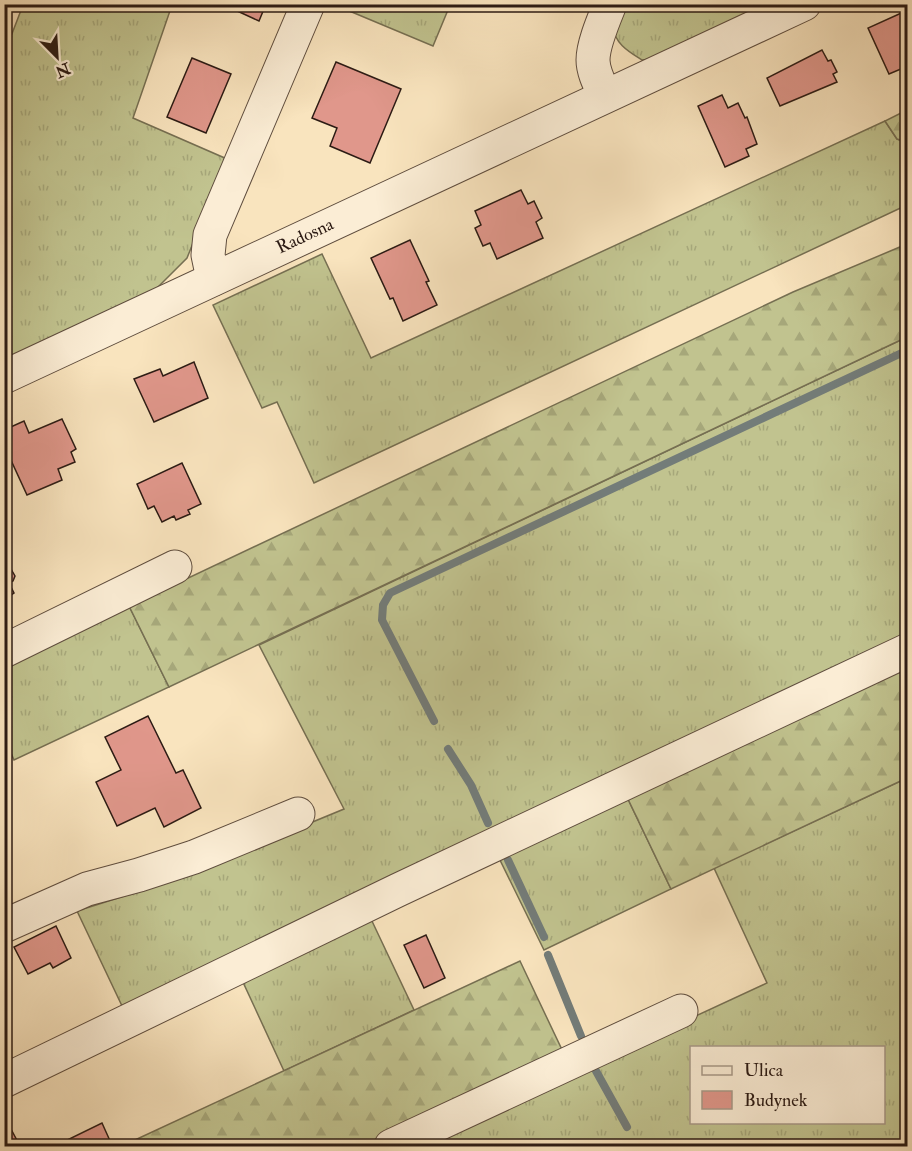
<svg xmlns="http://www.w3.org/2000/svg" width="912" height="1151" viewBox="0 0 912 1151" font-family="'IM FELL Double Pica',serif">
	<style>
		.grass { fill: url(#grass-tufts); stroke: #766f52; stroke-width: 1.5; fill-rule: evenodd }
		.forest { fill: url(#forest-firs); stroke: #766f52; stroke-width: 1.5 }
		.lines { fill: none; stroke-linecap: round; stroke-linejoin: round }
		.stream { stroke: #737c79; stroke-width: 8 }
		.building { fill: #e0978b; stroke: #2c1b14; stroke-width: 1.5 }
		.minor-casing { stroke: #5f4d3e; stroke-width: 35 }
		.minor { stroke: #fbedd5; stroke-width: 33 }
		.labels { text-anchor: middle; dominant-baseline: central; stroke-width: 4.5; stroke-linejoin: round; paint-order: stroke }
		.street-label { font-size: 18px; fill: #2c1b14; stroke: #fbedd5 }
	</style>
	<defs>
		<pattern id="grass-tufts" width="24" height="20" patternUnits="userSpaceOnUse" patternTransform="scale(1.5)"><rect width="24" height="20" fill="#c1c38f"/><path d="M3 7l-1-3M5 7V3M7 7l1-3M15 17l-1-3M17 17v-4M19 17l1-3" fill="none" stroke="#a6a77a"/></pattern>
		<pattern id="forest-firs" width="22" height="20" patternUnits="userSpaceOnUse" patternTransform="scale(1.5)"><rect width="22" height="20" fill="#c1c38f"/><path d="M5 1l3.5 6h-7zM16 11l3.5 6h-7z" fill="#a6a77a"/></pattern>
	</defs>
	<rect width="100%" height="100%" fill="#f9e4be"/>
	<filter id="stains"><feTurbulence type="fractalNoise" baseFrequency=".00333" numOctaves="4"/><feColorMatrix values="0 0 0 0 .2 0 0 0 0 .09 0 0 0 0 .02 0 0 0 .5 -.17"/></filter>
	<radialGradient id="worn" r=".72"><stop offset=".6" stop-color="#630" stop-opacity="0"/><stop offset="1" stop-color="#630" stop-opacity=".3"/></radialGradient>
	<!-- grass -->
	<g class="grass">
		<path d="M23 5H172L133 118 227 159 187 258 149 296 5 366V52Z"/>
		<path d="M335 5H450L433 46Z"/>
		<path d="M623 5H770L660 58 642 60C631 53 613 43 614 27 615 20 621 11 623 5Z"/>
		<path d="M885 121 897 139 907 142V205L314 483 277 402 262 408 213 305 322 254 371 358Z"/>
		<path d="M907 337V638L123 1008 77 911 162 884 344 809 259 645Z"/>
		<path d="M129 606 169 687 14 760 5 739 4 669Z"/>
		<path d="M907 778V1146H415L767 983 714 868ZM692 1048H884V1122H692Z"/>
		<path d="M627 797 671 889 544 950 499 858Z"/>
		<path d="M371 919 414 1010 284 1071 242 980Z"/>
	</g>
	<!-- forest -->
	<g class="forest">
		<path d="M907 110 908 142H906L897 139 885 121Z"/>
		<path d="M907 244V337L169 687 129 606 793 292Z"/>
		<path d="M907 664V778L671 889 627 797Z"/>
		<path d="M520 961 564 1054 364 1146H122Z"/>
	</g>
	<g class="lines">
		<!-- stream -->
		<g class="stream">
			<path d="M434 721 382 620 383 605 390 593 908 350"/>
			<path d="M448 749 471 785 488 823"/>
			<path d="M508 860 544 937"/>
			<path d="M548 955 581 1036"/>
			<path d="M596 1071 627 1127"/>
		</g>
	</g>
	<!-- building -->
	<g class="building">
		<path d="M222 4H266L259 21Z"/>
		<path d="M908 10V66L889 74 868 28Z"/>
		<path d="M822 50 828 61 831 60 837 72 833 74 837 82 780 106 767 78Z"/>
		<path d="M192 58 231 74 206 133 167 117Z"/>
		<path d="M336 62 401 89 370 163 330 146 337 128 312 118Z"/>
		<path d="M722 95 728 108 738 103 745 118 747 117 757 144 746 149 749 156 725 167 698 106Z"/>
		<path d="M521 190 528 204 534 201 542 218 536 222 543 238 497 259 490 243 483 246 475 228 481 225 475 211Z"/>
		<path d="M410 240 429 281 426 282 437 305 403 321 393 298 390 299 371 258Z"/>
		<path d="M194 362 208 398 154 422 134 379 160 369 163 376Z"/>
		<path d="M62 419 76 449 71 452 75 462 58 469 62 480 27 495 4 445V430L24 421 29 433Z"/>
		<path d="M182 463 201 504 188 510 190 514 176 520 174 516 162 522 154 506 148 509 137 484Z"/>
		<path d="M6 567 11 569 15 576 13 581 9 583 14 593 4 600V568Z"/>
		<path d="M148 716 176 773 183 770 201 808 164 827 155 808 117 826 96 782 121 770 105 737Z"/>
		<path d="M56 926 71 958 53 968 50 963 28 974 14 947Z"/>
		<path d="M426 935 445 978 424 988 404 945Z"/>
		<path d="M4 1116 20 1146H4Z"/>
		<path d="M102 1123 111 1143 104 1146H63L61 1143Z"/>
	</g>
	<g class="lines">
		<defs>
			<g id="minor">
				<path d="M605 96C600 85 593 72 593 60 593 44 604 19 610 4"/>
				<path d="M213 279 208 255 210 235 308 4"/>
				<path d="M4 377 804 4"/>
				<path d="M4 651 175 567"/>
				<path d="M4 926 87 889 139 875 194 857 298 814"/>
				<path d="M4 1081 398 890 908 650"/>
				<path d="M391 1146 681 1011"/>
			</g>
		</defs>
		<!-- minor casing -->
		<use href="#minor" class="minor-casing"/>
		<!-- minor -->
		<use href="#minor" class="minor"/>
	</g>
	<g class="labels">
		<!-- street labels -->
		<g class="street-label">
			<text transform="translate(305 236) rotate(-25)">Radosna</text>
		</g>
	</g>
	<!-- margin -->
	<rect width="912" height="1151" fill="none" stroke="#f9e4be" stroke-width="24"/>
	<rect x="6" y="6" width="900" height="1139" fill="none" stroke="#2c1b14" stroke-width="3"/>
	<rect x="12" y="12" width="888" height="1127" fill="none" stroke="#2c1b14" stroke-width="1.5"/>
	<!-- legend -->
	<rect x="690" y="1046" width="195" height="78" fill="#fbedd5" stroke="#a89988" stroke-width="1.5"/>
	<rect x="702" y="1066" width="30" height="9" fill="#fbedd5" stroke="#a89988" stroke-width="1.5"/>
	<text x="744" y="1076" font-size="18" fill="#2c1b14">Ulica</text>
	<rect x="702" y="1091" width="30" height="18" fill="#e0978b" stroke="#a89988" stroke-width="1.5"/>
	<text x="744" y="1106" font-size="18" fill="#2c1b14">Budynek</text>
	<!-- north arrow -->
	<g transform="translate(57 57) rotate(156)" stroke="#fbedd5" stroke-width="4.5" paint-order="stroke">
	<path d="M0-4.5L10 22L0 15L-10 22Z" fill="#2c1b14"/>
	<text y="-9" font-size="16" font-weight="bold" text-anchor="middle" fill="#2c1b14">N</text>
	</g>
	<rect width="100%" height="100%" filter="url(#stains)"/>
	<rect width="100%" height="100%" fill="url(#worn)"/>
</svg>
